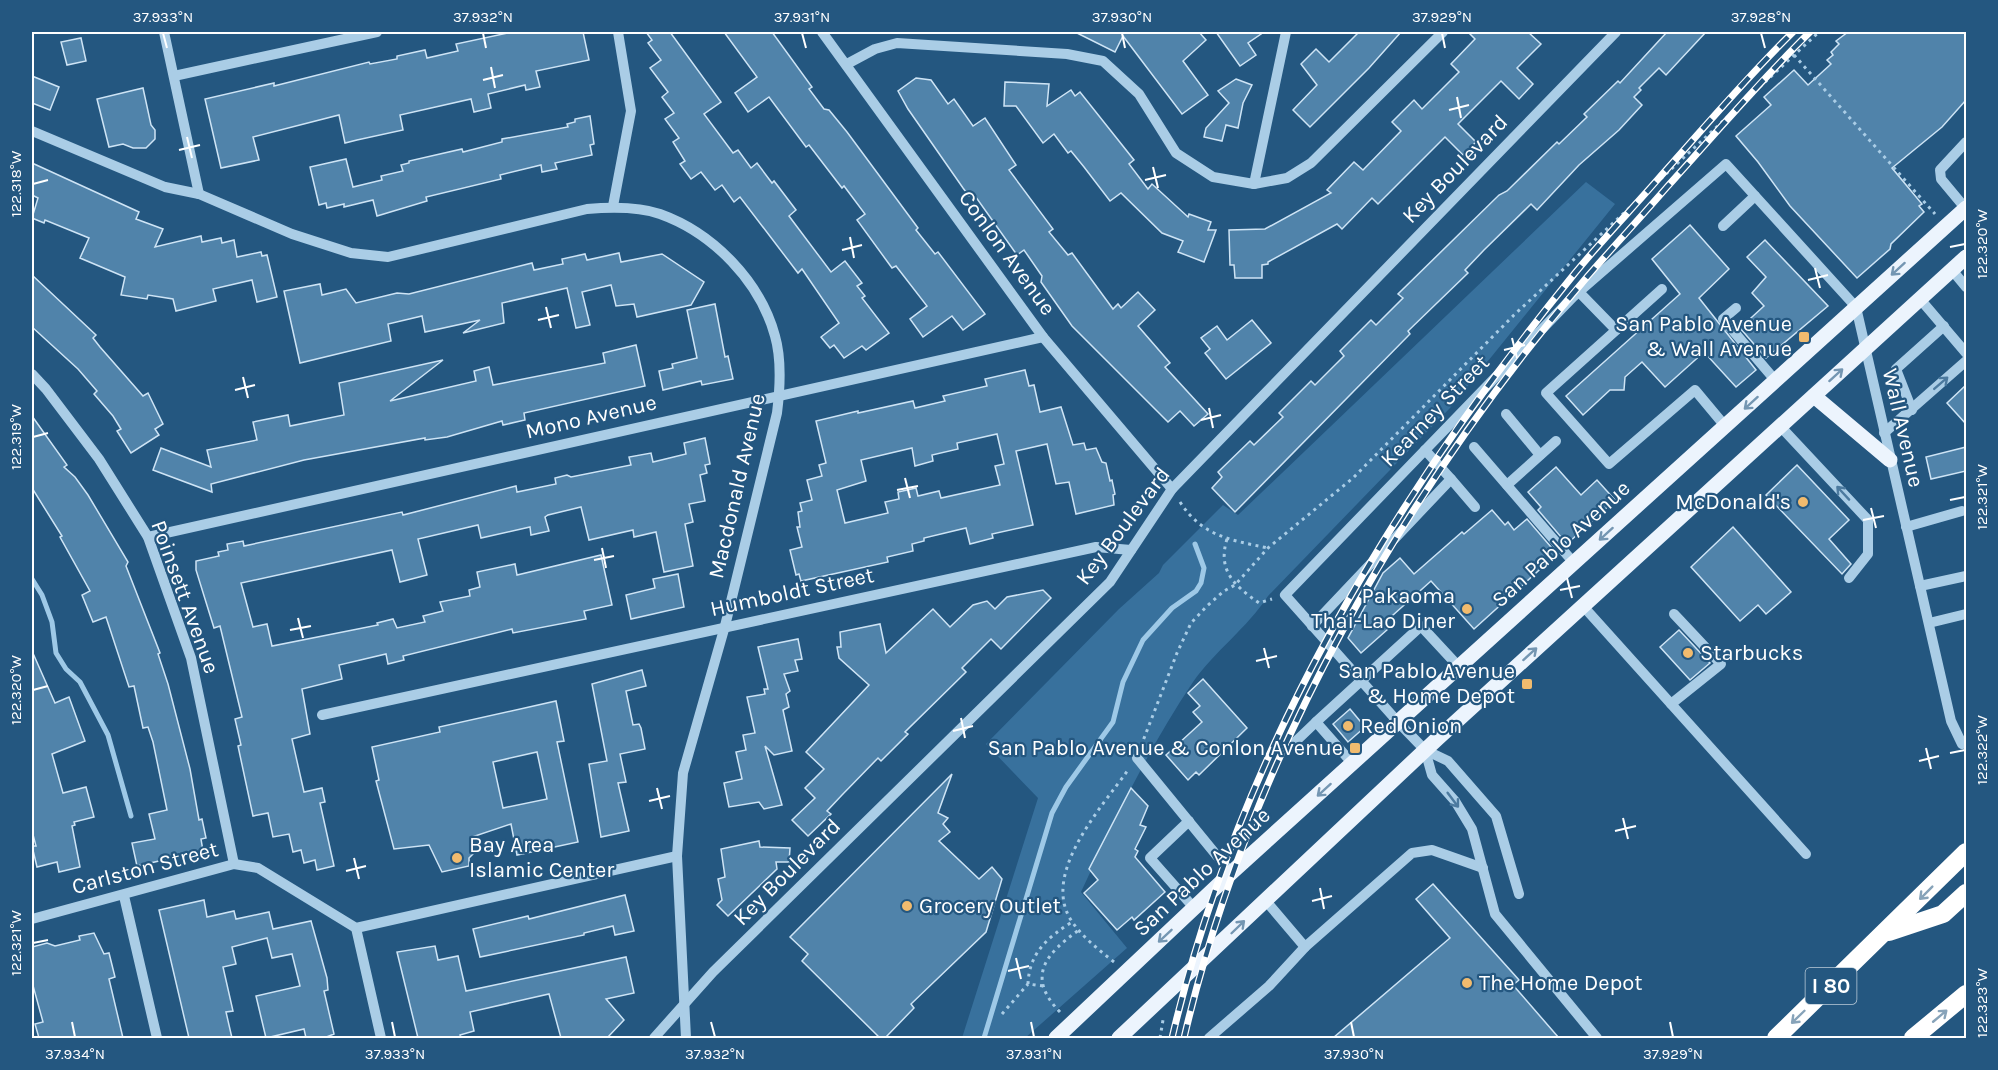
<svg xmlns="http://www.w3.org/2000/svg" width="1998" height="1070" viewBox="0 0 1998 1070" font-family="Karla,sans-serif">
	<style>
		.green { fill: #38719d }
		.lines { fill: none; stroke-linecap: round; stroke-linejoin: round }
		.stream { stroke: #9ec9e7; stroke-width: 5 }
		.building { fill: #5083aa; stroke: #cee4f5; stroke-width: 1.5; fill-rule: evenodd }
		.path { stroke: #aacde6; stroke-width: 3; stroke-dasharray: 3 4.5; stroke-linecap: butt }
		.minor { stroke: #aacde6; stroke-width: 10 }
		.major { stroke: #ecf4fd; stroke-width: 15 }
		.highway { stroke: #fff; stroke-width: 18 }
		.rail-casing { stroke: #fff; stroke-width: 7 }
		.rail { stroke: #245780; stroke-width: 4.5; stroke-dasharray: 14; stroke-linecap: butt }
		.oneway { stroke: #7496b2 }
		.oneway2 { stroke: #4c7a9f }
		.oneway3 { stroke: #87a3b9 }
		.ticks { fill: none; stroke: #fff; stroke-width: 2 }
		.poi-dot { fill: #f1bb6e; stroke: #245780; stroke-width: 2 }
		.labels { text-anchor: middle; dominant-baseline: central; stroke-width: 4.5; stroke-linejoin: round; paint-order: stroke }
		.shield { fill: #245780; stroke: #bdcdd9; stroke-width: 1.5 }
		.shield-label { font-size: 21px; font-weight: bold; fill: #fff }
		.street-label { font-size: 22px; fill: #fff; stroke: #245780 }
		.poi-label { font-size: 22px; fill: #fff; stroke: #245780; text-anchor: end }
		.neatline { fill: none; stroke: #fff; stroke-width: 2 }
		.ticks-label { font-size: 15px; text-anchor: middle; fill: #fff }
	</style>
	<rect width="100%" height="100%" fill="#245780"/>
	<!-- green -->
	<path class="green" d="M1586 182 1615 204 1450 408 1268 596C1247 628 1215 651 1193 682 1148 749 1115 819 1081 892L1127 948 1025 1038H962L1038 798 986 744 1119 609 1159 573 1163 565 1223 505 1238 515Z"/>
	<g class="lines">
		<!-- stream -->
		<g class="stream">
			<path d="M32 579 42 595 52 622 56 653 66 669 80 682 108 735 131 816"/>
			<path d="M984 1038 1052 813 1066 787 1113 722 1123 682 1143 640 1172 608 1196 591 1201 583 1204 568 1195 544"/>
		</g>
	</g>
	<!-- building -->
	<g class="building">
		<path d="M512 32H583L589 60 536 71 540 87 526 90 525 85 488 94 491 108 474 112 471 99 400 115 403 130 357 140 345 143 339 115 253 137 259 160 221 168 205 99 274 83V86L369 62 370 64 397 59V56L425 50 427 58 458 51 456 44Z"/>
		<path d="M646 32H670L721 102 704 114 733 153 738 150 751 168 757 163 772 183 774 181 796 210 789 216 831 272 845 261 862 283 857 286 865 296 862 298 889 333 866 350 862 346 844 358 834 345 830 348 821 337 839 323 802 269 798 273 740 197 734 202 722 185 715 190 701 172 691 179 680 164 685 161 673 142 679 138 665 119 674 113 662 97 668 92 650 68 661 60 648 43 652 40Z"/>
		<path d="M724 32H772L812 87 809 89 824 109 829 110 847 132 918 228 916 230 935 254 938 252 985 314 963 330 952 316 923 337 910 319 927 306 896 266 892 268 857 220 865 214 844 186 842 188 809 145 806 147 769 97 748 112 735 93 757 77Z"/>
		<path d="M1075 32H1199L1206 40 1183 61 1208 95 1182 114 1123 36 1115 52Z"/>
		<path d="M1216 32H1264L1248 43 1256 55 1240 66Z"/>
		<path d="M1359 32H1401L1369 68 1310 127 1293 110 1317 85 1301 64 1316 49 1329 62Z"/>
		<path d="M1468 32H1528L1541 44 1517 68 1533 84 1519 99 1501 81 1458 124 1476 142 1463 155 1445 137 1378 204 1372 198 1342 229 1337 224 1268 262V264L1262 265V278H1235L1234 265H1230L1229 230 1265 229 1331 193 1327 190 1354 162 1363 170 1401 131 1392 122 1414 100 1422 109 1459 72 1451 64 1475 39Z"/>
		<path d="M1667 32H1706L1666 75 1659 68 1639 88 1641 90 1634 97 1642 105 1619 130 1579 165 1537 210 1531 204 1484 250 1465 270 1468 273 1408 331 1410 334 1235 512 1212 488 1222 477 1218 472 1250 441 1254 445 1283 417 1279 413 1311 381 1315 385 1344 356 1340 351 1371 320 1376 325 1403 298 1398 294 1499 195 1507 191 1557 142 1559 144 1587 117 1584 114 1618 81 1620 83Z"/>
		<path d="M1848 32H1966V100L1942 127 1892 168 1922 204 1919 206 1924 212 1891 244 1890 249 1857 278 1790 206 1758 162 1736 136 1771 105 1764 97 1794 70 1808 85 1831 64 1827 60 1833 55 1831 52 1839 44 1836 41Z"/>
		<path d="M81 38 86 61 67 65 61 42Z"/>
		<path d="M32 76 59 87 50 110 32 103Z"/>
		<path d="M916 78 931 80 948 104 954 99 973 126 985 118 1016 165 1009 170 1053 229 1049 232 1068 255 1072 253 1113 309 1118 304 1121 308 1138 292 1155 310 1138 326 1170 363 1165 367 1208 414 1194 426 1180 411 1168 422 1072 326 1041 282 1042 276 1024 250 1017 255 973 193 969 196 963 188 908 109 898 91Z"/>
		<path d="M1236 79 1252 85 1243 103 1238 128 1226 125 1222 141 1204 137 1206 128 1229 103 1218 91Z"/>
		<path d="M1005 82 1049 84 1047 106 1071 90 1075 96 1080 92 1134 160 1129 164 1148 189 1152 184 1188 217 1189 214 1211 222 1208 230H1216L1204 262 1178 252 1183 241 1162 233 1121 193 1110 201 1084 167 1071 151 1068 153 1054 134 1043 143 1016 106H1004Z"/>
		<path d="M143 88 151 125 155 130V139L146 148H133L123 144 109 147 97 99Z"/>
		<path d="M590 116 594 144 590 145 592 155 555 163 557 169 542 172 541 165 500 175 501 179 426 197 427 201 377 216 373 200 344 207V204L327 208 326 203 319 205 310 167 346 159 353 187 382 180 381 176 403 171 401 165 409 163V161L462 149 463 152 502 142V139L568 127 567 124 575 122V119Z"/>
		<path d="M32 163 139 212 136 219 163 229 155 247 201 236 202 242 221 238 222 243 234 240 237 257 261 252 262 256 267 255 277 297 257 302 252 280 213 289 216 301 176 311 173 299 148 295 147 299 121 295 125 277 80 258 89 238 45 220 44 223 32 218 38 198 32 195Z"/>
		<path d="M1690 225 1729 269 1699 298 1756 370 1736 387 1704 352 1665 387 1642 362 1625 377 1624 390H1610L1583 415 1566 396 1680 294 1652 259Z"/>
		<path d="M1765 240 1828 306 1766 358 1740 328 1764 306 1752 293 1766 277 1747 257Z"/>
		<path d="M619 253 621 262 662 254 704 282 691 305 637 317 634 304 616 306 611 285 582 292 590 325 576 328 567 288 502 303 504 323 463 333 480 320 425 332 422 316 388 324 391 341 300 363 284 291 320 284 322 295 346 289 356 303 397 293 409 294 532 263 534 270 563 264 562 259 585 254 587 260Z"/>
		<path d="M32 275 96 335 93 338 100 347 143 396 148 393 163 424 155 429 159 435 131 453 117 431 121 429 113 416 94 394 97 391 78 369 32 327Z"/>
		<path d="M715 304 725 357 728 356 733 379 702 385 701 381 663 390 659 371 673 368 672 364 697 358 687 310Z"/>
		<path d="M1252 320 1271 343 1226 379 1205 353 1210 349 1201 338 1217 326 1227 340Z"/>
		<path d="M636 345 645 386 524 413 525 420 503 425 502 421 447 437 425 440V438L304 460 211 484 212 492 153 470 161 448 211 467 207 450 257 440 253 422 288 415 290 426 344 415 339 383 443 360 390 401 476 381 474 371 489 367 493 385 605 363 603 353Z"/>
		<path d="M1025 370 1029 386 1034 385 1040 412 1061 407 1073 445 1084 443 1086 450 1096 448 1102 462 1106 463 1110 481 1112 480 1115 494 1113 495 1114 505 1076 514 1069 482 1056 484 1047 444 1016 451 1033 525 992 534 993 538 970 544 966 528 924 538V541L912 544 913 551 887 557 888 562 801 581 799 574 796 575 790 550 802 547 797 527H800L798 512 802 511 800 503 812 500 807 480 822 476 819 465 826 463 816 421 858 411V413L913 401 915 408 945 401 943 396 987 386 985 379ZM997 434 1004 464 995 466 1000 485 941 498 939 491 918 496 916 488 898 492 899 499 885 502 888 513 845 523 837 490 866 481 861 460 912 448 915 466 933 461 932 455 958 449 957 443Z"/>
		<path d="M1966 385V424L1947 403Z"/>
		<path d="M32 416 67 465 64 467 75 477 88 495 128 562 126 566 160 653 158 654 168 684 190 769 199 820 202 819 206 838 201 839 203 851 137 866 132 843 155 839 149 814 167 810 153 742 148 727 143 728 134 686 129 687 106 617 93 622 82 595 90 591 60 537 62 536 32 488Z"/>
		<path d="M705 438 710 464 705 465 707 473 700 475 705 501 689 504 693 522 685 524 693 566 664 572 656 532 634 537 633 530 589 540 581 507 548 515 545 517 549 531 531 535 530 527 481 538 478 525 418 539 427 575 400 582 392 550 241 583 253 627 267 624 272 646 378 625 377 623 393 619 397 628 425 622 423 616 443 611 440 602 470 596 469 590 480 587 477 572 515 564 517 575 601 555 612 605 584 611 586 619 513 633 512 629 403 656 404 660 388 664 386 654 339 665 342 679 302 689 310 734 292 739 304 792 322 788 325 802 320 803 334 866 317 870 315 860 304 863 301 850 293 852 289 834 273 837 268 813 253 816 238 746 241 745 235 719 242 717 220 626 214 628 196 570V561L219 556 218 552 228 550 227 544 243 541 244 546 402 512 403 515 516 486 517 492 556 484 555 478 567 475 571 477 631 465 629 457 651 453 653 462 686 454 684 443Z"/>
		<path d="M1966 447V471L1931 479 1926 457Z"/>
		<path d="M1797 465 1849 520 1829 539 1851 564 1842 574 1766 495Z"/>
		<path d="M1556 467 1581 495 1597 480 1615 500 1567 544 1538 510 1541 507 1528 492Z"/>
		<path d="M1492 510 1505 525 1508 522 1514 530 1527 519 1557 554 1474 629 1431 581 1383 624 1388 629 1361 653 1348 638 1383 573 1400 558 1414 574 1462 532 1464 534Z"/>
		<path d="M1733 527 1791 592 1766 614 1758 605 1740 621 1691 567Z"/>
		<path d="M678 574 684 607 631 619 626 595 655 588 653 579Z"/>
		<path d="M1043 590 1051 598 1001 649 991 639 962 668 966 672 905 732 908 734 881 761 878 758 842 795 827 811 831 814 808 836 792 820 815 798 805 788 824 769 806 752 869 685 839 658 837 647H841L840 632 880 624 886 653 933 609 950 627 973 605 987 601 995 609 1007 597Z"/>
		<path d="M1679 630 1710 663 1690 680 1660 647Z"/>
		<path d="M798 639 802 659 795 660 798 671 784 674 790 691 786 694 789 707 783 710 792 751 774 755 765 746 782 805 764 809 759 802 729 807 724 783 742 779 736 752 746 750 743 735 755 733 747 697 765 694 764 689H768L758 647Z"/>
		<path d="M32 651 55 703 69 697 85 741 52 754 63 793 86 787 94 817 74 822 75 825 72 826 80 867 59 872 57 862 37 867 32 846H36L32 831Z"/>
		<path d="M642 670 646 686 626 691 633 725 639 724 641 728 645 749 620 754 626 782 618 783 629 831 601 837 589 764 607 761 592 684Z"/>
		<path d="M1203 679 1247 728 1199 775 1196 772 1188 780 1166 755 1202 722 1193 712 1200 706 1188 693Z"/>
		<path d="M556 701 564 741 557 742 578 842 517 855 511 824 472 837 473 854 469 858V866L442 872 429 845 394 849 376 781 379 780 372 747 440 732 439 727ZM537 752 547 799 503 808 493 762Z"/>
		<path d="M1350 709 1365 727 1348 742 1333 724Z"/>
		<path d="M952 774 938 813 948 818 943 824 950 832 939 841 979 879 992 867 1002 879 986 932 911 1004 914 1008 885 1038H880L802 961 808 954 790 937Z"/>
		<path d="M1131 788 1148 806 1140 825 1146 827 1135 849 1138 851 1135 857 1165 892 1134 920 1132 917 1117 930 1084 893 1098 880 1089 869Z"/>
		<path d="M759 841 760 847 790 848 789 862H776L777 869 728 916 717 905 722 900 718 879 725 877 721 849Z"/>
		<path d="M1433 884 1519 980 1513 985 1559 1038H1333L1450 938 1416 899Z"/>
		<path d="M625 895 634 931 615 935 613 926 584 933V935L480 957 473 929 528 916 529 919Z"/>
		<path d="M204 900 207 917 234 911 236 919 269 912 273 929 311 921 327 978 328 990 324 991 334 1034 324 1038H306L304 1029 266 1038 256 996 300 986 292 954 272 958 267 938 232 947 236 964 223 967 233 1011 226 1012 232 1038H189L159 910Z"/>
		<path d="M94 933 104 954 109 953 115 977 109 979 123 1038H39L35 1024 43 1022 32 982V947L47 943 55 946 80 940 79 936Z"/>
		<path d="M435 946 438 960 458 956 466 991 626 957 634 993 606 999 624 1020 607 1038H561L549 994 470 1012 474 1031 460 1035 461 1038H418L397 952Z"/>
	</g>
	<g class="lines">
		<!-- path -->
		<g class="path">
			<path d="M1794 55 1935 214"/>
			<path d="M1180 502C1202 536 1230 540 1268 548"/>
			<path d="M1227 539C1217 571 1235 586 1259 603L1272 599"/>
			<path d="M1141 746 1177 653 1191 623 1207 606 1224 591 1235 585 1268 548 1353 478 1514 315 1819 32"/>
			<path d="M1114 962C1098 949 1082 937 1071 920 1041 873 1102 807 1128 770"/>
			<path d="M1043 986 1028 984C1029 953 1048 937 1072 922"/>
			<path d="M1060 1012C1026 977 1045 954 1079 930"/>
			<path d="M1002 1014 1028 984"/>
			<path d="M1160 1038 1163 1020"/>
		</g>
		<!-- minor -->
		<g class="minor">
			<path d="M164 32 199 194"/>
			<path d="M822 32 1043 337 1172 489"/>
			<path d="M847 64 875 49 897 43 1067 54 1103 61 1139 94 1176 153 1213 177 1254 184 1287 178 1311 163 1443 32"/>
			<path d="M174 76 377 32"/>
			<path d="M32 131 165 187 199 194 292 234 351 253 388 257 587 209C610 207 637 206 660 214 713 233 760 281 775 336 782 360 780 389 777 413L725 626 683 773 677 856 686 1038"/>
			<path d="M1254 184 1286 32"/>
			<path d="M613 206 631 111 618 32"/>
			<path d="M1966 209 1941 179 1940 170 1966 142"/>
			<path d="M1723 226 1755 196"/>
			<path d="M1952 270 1966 287"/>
			<path d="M1662 289 1546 393 1609 464 1695 390 1725 426"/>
			<path d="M1579 292 1616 330"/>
			<path d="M1920 299 1966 353"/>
			<path d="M1736 308 1723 319 1775 380"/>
			<path d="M32 374 46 389 99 459 148 537 191 658 234 864"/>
			<path d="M1912 410 1896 369 1944 326"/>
			<path d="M1506 414 1540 455"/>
			<path d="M1780 426 1868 520V554L1849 578"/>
			<path d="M1884 433 1966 361"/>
			<path d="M1474 447 1574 563"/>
			<path d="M1451 479 1475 507"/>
			<path d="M1507 485 1556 441"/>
			<path d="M1906 527 1962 511"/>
			<path d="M148 537 1043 337"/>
			<path d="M1920 586 1966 576"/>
			<path d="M1583 606 1806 854"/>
			<path d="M1929 623 1966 614"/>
			<path d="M1312 626 1451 479 1425 450"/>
			<path d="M1671 704 1721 664 1674 614"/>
			<path d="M322 715 1096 547 1131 550"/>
			<path d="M1294 743 1316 722"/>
			<path d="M1425 750 1432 775 1455 801 1472 829 1495 914 1597 1038"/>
			<path d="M1137 758 1231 873"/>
			<path d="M1353 764 1316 722 1421 626 1459 667"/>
			<path d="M1189 821 1150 858 1195 909"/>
			<path d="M1519 894 1496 816 1448 761 1425 750 1398 722 1285 595 1573 297 1726 164 1856 307 1951 721 1962 744"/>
			<path d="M124 896 157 1038"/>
			<path d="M1266 901 1305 947 1412 853 1432 850 1483 868"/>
			<path d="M32 919 234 864 258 868 356 928 677 856"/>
			<path d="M356 928 381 1038"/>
			<path d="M654 1038 713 972 1110 582 1172 489 1616 32"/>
			<path d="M1209 1038 1269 986 1305 947"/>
		</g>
		<!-- major -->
		<g class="major">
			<path d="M1814 396 1890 460"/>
			<path d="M1056 1038 1231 873 1966 208"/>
			<path d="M1119 1038 1437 739 1966 257"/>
		</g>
		<!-- highway -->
		<g class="highway">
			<path d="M1889 932 1943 914 1966 893"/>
			<path d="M1776 1038 1966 852"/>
			<path d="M1913 1038 1966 994"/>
		</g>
		<defs>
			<g id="rail">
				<path d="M1172 1038C1239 753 1392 498 1575 273 1602 240 1631 210 1659 178 1703 129 1746 78 1793 32"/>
				<path d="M1184 1038C1249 760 1402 493 1587 277 1613 247 1641 217 1667 187 1714 135 1760 81 1810 32"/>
			</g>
		</defs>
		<!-- rail casing -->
		<use href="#rail" class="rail-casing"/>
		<!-- rail -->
		<use href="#rail" class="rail"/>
	</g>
	<!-- one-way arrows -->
	<defs><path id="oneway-shaft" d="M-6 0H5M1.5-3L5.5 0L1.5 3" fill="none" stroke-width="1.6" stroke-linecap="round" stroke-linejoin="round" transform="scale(1.5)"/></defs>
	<g class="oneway">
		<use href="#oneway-shaft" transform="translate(1898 269) rotate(138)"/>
		<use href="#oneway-shaft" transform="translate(1836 375) rotate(-42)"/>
		<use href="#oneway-shaft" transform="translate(1751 403) rotate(138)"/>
		<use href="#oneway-shaft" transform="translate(1606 534) rotate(138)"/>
		<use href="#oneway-shaft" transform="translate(1530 654) rotate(-42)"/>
		<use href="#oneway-shaft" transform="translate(1324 790) rotate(138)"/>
		<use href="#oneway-shaft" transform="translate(1238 927) rotate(-44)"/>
		<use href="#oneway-shaft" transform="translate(1165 936) rotate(137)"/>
	</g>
	<g class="oneway2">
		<use href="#oneway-shaft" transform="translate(1941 383) rotate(-41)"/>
		<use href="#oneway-shaft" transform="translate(1843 493) rotate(-133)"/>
		<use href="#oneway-shaft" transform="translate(1453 800) rotate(53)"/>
	</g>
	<g class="oneway3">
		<use href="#oneway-shaft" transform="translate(1926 893) rotate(135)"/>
		<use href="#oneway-shaft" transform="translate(1940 1016) rotate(-40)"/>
		<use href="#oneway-shaft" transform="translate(1798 1017) rotate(136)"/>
	</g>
	<!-- ticks -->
	<path class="ticks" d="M163 33 167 48M483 33 486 48M802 33 806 48M1122 33 1125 48M1442 33 1445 48M1761 33 1765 48M491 67 495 88M483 80 503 75M1457 97 1461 118M1449 110 1469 105M187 137 192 158M179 150 200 145M1153 167 1158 188M1145 180 1166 175M33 184 48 180M850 237 854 258M1950 247 1965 244M842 250 862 245M1815 268 1820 288M1808 280 1828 275M546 307 551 328M538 320 559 315M1512 338 1517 358M1504 350 1525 345M243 377 248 398M235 390 255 385M1209 408 1213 428M1201 420 1221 415M33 437 48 433M905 478 910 498M897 490 918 486M1950 500 1965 497M1871 508 1876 528M1863 520 1884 516M602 548 606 568M594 560 614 556M1567 578 1572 598M1560 590 1580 586M298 618 303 638M290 630 311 626M1264 648 1269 668M1256 661 1277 656M33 690 48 686M961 718 965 738M953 731 973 726M1926 748 1931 769M1950 753 1965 750M1919 761 1939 756M657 788 662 809M649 801 670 796M1623 818 1628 839M1615 831 1636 826M354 858 359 879M346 871 366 866M1320 888 1324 909M1312 901 1332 896M33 943 48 940M1016 958 1021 979M1008 971 1029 966M1950 1007 1965 1003M72 1022 75 1037M392 1022 395 1037M711 1022 715 1037M1031 1022 1034 1037M1351 1022 1354 1037M1670 1022 1673 1037"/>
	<!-- markers -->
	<g class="poi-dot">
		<rect x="1798" y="331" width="12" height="12" rx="3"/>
		<circle cx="1803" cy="502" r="6"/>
		<circle cx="1467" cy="609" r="6"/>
		<circle cx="1688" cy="653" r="6"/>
		<rect x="1521" y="678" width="12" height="12" rx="3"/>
		<circle cx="1348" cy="726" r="6"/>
		<rect x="1349" y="742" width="12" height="12" rx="3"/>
		<circle cx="457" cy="858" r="6"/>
		<circle cx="907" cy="906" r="6"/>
		<circle cx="1467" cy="983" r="6"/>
	</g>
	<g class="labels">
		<!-- shield labels -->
		<rect class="shield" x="1805.5" y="968" width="51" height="36" rx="4.5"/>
		<g class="shield-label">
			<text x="1831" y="986">I 80</text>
		</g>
		<!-- street labels -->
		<g class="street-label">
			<text transform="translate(1455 169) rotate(-46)">Key Boulevard</text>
			<text transform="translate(1007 253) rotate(54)">Conlon Avenue</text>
			<text transform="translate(1435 411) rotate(-46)">Kearney Street</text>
			<text transform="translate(591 417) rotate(-13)">Mono Avenue</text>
			<text transform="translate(1903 428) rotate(77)">Wall Avenue</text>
			<text transform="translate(737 486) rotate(-77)">Macdonald Avenue</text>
			<text transform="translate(1123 526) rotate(-53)">Key Boulevard</text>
			<text transform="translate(1561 544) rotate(-42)">San Pablo Avenue</text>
			<text transform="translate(792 592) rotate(-12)">Humboldt Street</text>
			<text transform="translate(185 597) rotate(70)">Poinsett Avenue</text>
			<text transform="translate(145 868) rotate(-15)">Carlston Street</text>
			<text transform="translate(787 872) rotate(-45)">Key Boulevard</text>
			<text transform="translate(1202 872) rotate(-43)">San Pablo Avenue</text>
		</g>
		<!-- poi labels -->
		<g class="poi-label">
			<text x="1792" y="324">San Pablo Avenue<tspan x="1792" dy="25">&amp; Wall Avenue</tspan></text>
			<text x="1791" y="502">McDonald's</text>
			<text x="1455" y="596">Pakaoma<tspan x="1455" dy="25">Thai-Lao Diner</tspan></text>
			<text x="1700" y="653" text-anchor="start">Starbucks</text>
			<text x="1515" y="671">San Pablo Avenue<tspan x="1515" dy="25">&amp; Home Depot</tspan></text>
			<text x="1360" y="726" text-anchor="start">Red Onion</text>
			<text x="1343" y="748">San Pablo Avenue &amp; Conlon Avenue</text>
			<text x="469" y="845" text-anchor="start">Bay Area<tspan x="469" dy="25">Islamic Center</tspan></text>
			<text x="919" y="906" text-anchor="start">Grocery Outlet</text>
			<text x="1479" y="983" text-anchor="start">The Home Depot</text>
		</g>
	</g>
	<!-- border -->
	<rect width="1998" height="1070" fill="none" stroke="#245780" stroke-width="66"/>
	<rect x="33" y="33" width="1932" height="1004" class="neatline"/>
	<g class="ticks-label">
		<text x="163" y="22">37.933°N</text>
		<text x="483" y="22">37.932°N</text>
		<text x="802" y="22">37.931°N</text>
		<text x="1122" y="22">37.930°N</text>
		<text x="1442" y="22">37.929°N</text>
		<text x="1761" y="22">37.928°N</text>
		<text transform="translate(16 184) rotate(-90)" y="5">122.318°W</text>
		<text transform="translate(1982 244) rotate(-90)" y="5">122.320°W</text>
		<text transform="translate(16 437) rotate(-90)" y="5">122.319°W</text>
		<text transform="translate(1982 497) rotate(-90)" y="5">122.321°W</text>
		<text transform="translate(16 690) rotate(-90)" y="5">122.320°W</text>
		<text transform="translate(1982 750) rotate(-90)" y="5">122.322°W</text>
		<text transform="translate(16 943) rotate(-90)" y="5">122.321°W</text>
		<text transform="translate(1982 1003) rotate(-90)" y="5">122.323°W</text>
		<text x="75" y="1059">37.934°N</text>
		<text x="395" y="1059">37.933°N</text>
		<text x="715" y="1059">37.932°N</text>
		<text x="1034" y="1059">37.931°N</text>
		<text x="1354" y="1059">37.930°N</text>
		<text x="1673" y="1059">37.929°N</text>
	</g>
</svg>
